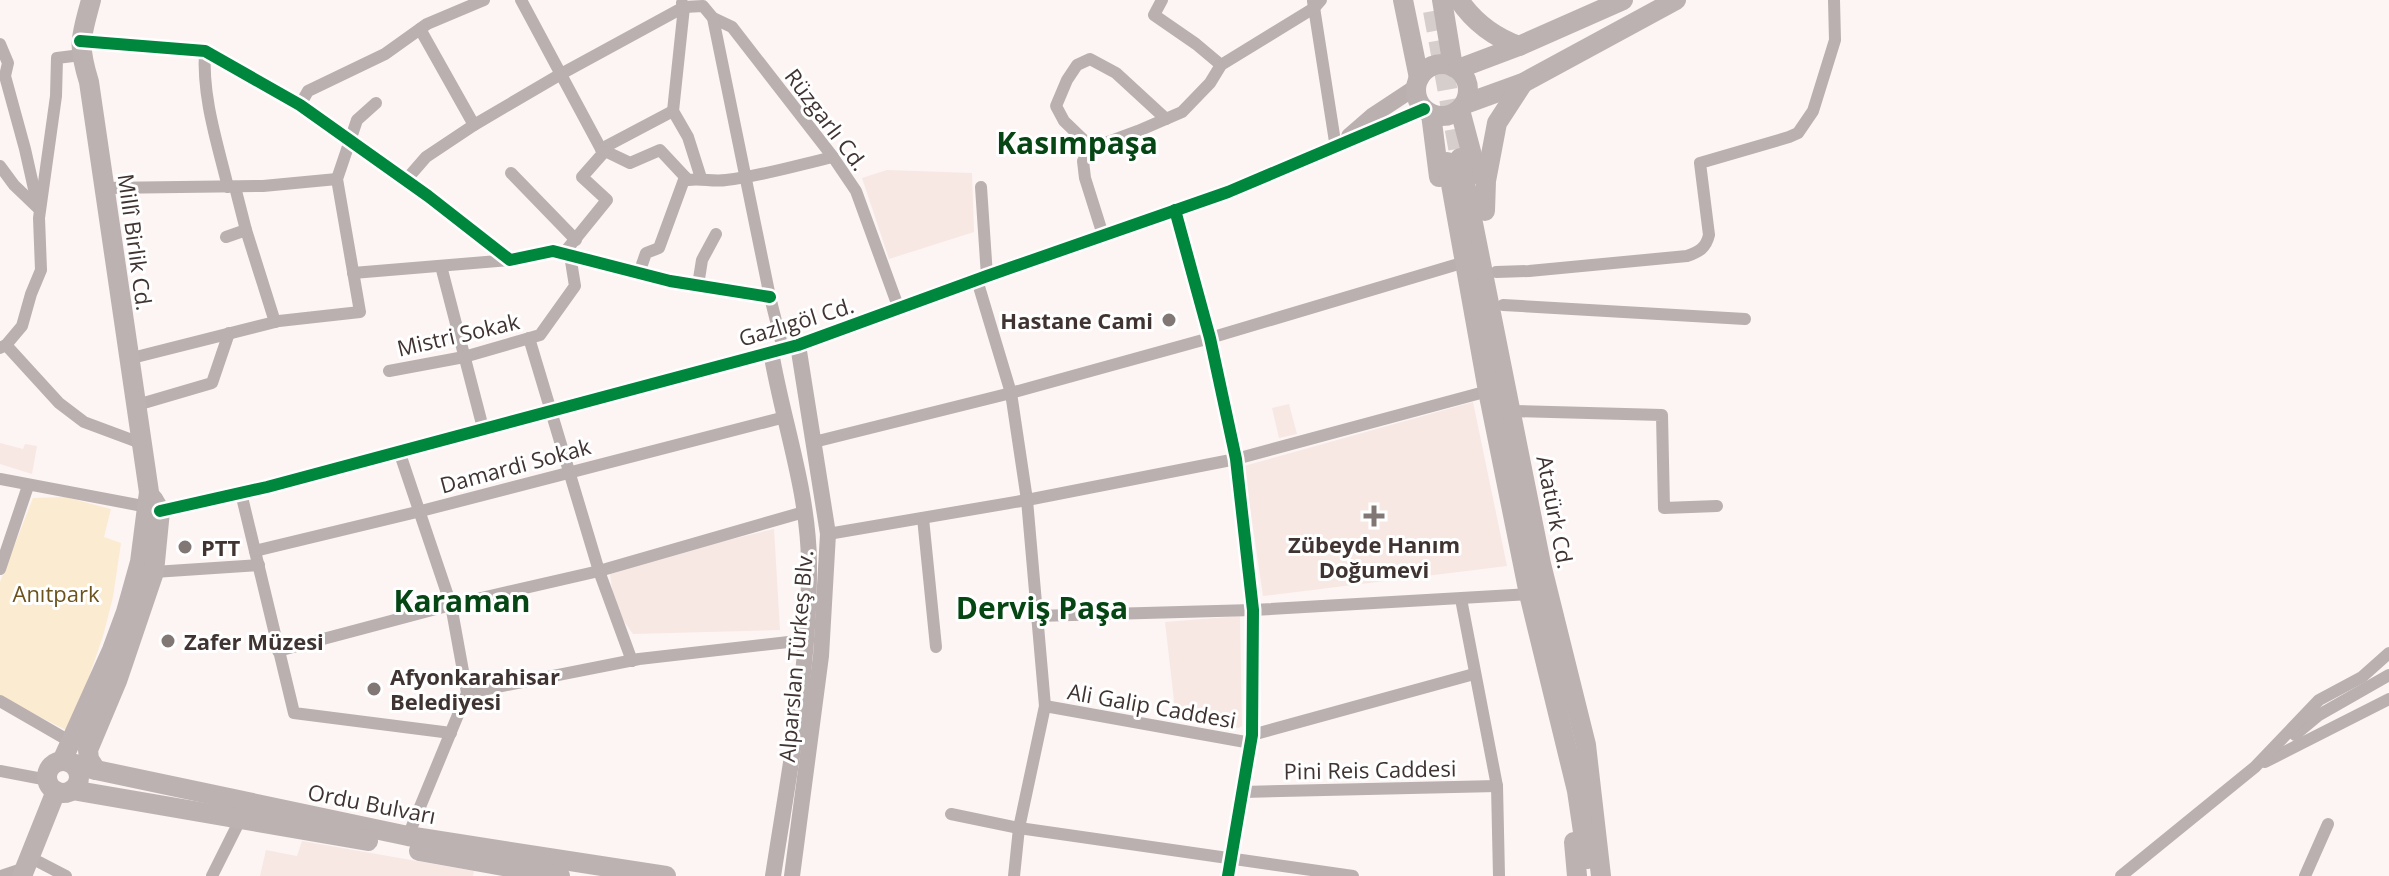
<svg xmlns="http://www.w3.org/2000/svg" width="2389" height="876" viewBox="0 0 2389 876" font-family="'Open Sans',sans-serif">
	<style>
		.built { fill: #f7e8e3 }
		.green { fill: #fbebd1 }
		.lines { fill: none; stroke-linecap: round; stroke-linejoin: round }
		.primary-tunnel { stroke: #d6cecd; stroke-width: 20; stroke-dasharray: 20 10; stroke-linecap: butt }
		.minor { stroke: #b9b0af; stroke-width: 12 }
		.tertiary { stroke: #b9b0af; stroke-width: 16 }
		.primary { stroke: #bcb2b2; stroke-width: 20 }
		.cycleway-casing { stroke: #fff; stroke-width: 17 }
		.cycleway { stroke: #00873e; stroke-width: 12 }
		.poi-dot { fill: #817875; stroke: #fff; stroke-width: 3 }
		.labels { text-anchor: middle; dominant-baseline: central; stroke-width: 6; stroke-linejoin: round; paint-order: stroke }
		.street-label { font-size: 22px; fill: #3f3431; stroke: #fff }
		.poi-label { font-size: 22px; font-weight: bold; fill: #3f3431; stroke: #fff; text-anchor: start }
		.park-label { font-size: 22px; fill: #6c531e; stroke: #fff }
		.district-label { font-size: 30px; font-weight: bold; fill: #054614; stroke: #fff }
	</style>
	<rect width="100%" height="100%" fill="#fcf5f4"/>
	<!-- built -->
	<g class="built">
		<path d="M887 170 972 173 974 232 889 259 862 178Z"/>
		<path d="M1473 402 1507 566 1263 596 1244 466Z"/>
		<path d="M1289 404 1297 434 1279 438 1272 408Z"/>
		<path d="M0 443 23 449 25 444 37 446 32 474 0 464Z"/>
		<path d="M774 529 780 630 633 634 618 613 613 596 610 574 686 550Z"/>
		<path d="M1240 616 1242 726 1239 728 1176 718 1165 622Z"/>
		<path d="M302 841 474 871 473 876H260L266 850 297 856Z"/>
	</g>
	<!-- green -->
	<path class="green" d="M65 497 111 509 104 537 121 543 113 597 103 636 72 726 68 731 0 697V582L33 498Z"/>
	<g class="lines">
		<!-- primary-tunnel -->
		<path class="primary-tunnel" d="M1433 11 1460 158"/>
		<!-- minor -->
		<g class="minor">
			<path d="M521 0 601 149 605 151 630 163 660 150 688 180C701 178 713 182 726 180 762 176 798 165 833 157"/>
			<path d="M1162 0 1154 15 1196 44 1221 65"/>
			<path d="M1313 1 1336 148"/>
			<path d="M682 3 684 7 673 111 688 137 701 178"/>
			<path d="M713 18 732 27 833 157 856 191 899 309"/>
			<path d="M420 29 474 125"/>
			<path d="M80 41 205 51 300 105 428 196 510 260 553 251 670 281 770 297"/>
			<path d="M0 44 8 63 5 76 25 149 38 207"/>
			<path d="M205 51C202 97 217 142 228 187"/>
			<path d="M300 105 308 91 385 54 427 24 484 0"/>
			<path d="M1092 148 1138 131 1182 112 1210 83 1221 65 1314 8 1321 0"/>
			<path d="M1092 148 1064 121 1056 106 1067 80 1077 65 1090 59 1116 73 1166 119"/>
			<path d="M1092 148 1083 161 1085 178 1103 235"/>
			<path d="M601 149 673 111"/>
			<path d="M0 166 14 185 38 208"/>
			<path d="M511 173 576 240"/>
			<path d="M406 180 426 157 474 125 561 74 684 7 703 6 713 18 770 297 783 349"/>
			<path d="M235 187 246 230 275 322"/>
			<path d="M981 187 987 276"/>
			<path d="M104 188 263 186 337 179"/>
			<path d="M1175 210 1210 338 1236 459 1253 610 1252 735 1228 876"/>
			<path d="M226 237 246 230"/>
			<path d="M564 253 607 200 582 177 605 151"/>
			<path d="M441 266 483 428"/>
			<path d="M1496 272 1529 271 1687 256C1699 252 1706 248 1709 235L1700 163 1789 137 1798 133 1813 111 1835 40 1834 0"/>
			<path d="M353 273 510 260"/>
			<path d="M639 273 646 253 659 248 685 177"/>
			<path d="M977 280 1011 393 1027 500 1045 706 1019 828 1014 876"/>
			<path d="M698 285 702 260 716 234"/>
			<path d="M1503 305 1745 319"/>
			<path d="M529 338 599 571 632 661"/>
			<path d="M6 345 59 403 84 422 143 444"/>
			<path d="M0 348 6 345 22 326 31 294 41 270 39 218 56 96 57 58 81 55"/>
			<path d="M128 359 279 321 360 312 337 179 357 120 376 103"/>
			<path d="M389 371 464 357 540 335 575 286 570 255"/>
			<path d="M137 405 212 383 229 333"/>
			<path d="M1512 411 1662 415 1664 508 1717 506"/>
			<path d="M814 442 1011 393 1210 338 1455 265"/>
			<path d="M399 451 451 605 467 693 408 836"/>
			<path d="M0 479 148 507"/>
			<path d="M241 493 294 713 451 733"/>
			<path d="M923 518 936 647"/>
			<path d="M828 534 1027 500 1236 459 1488 391"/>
			<path d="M255 551 421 511 785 417"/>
			<path d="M0 569 28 486"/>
			<path d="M154 572 259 565"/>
			<path d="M1461 599 1497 786 1499 876"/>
			<path d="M1036 616 1253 610 1529 594"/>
			<path d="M278 651 451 605 599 571 804 512"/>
			<path d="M467 693 639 659 806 640"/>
			<path d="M0 701 71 742"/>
			<path d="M1045 706 1251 743"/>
			<path d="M1252 735 1474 674"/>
			<path d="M2295 735 2319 715 2389 675"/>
			<path d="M2265 762 2389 699"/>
			<path d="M0 771 48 780"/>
			<path d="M1243 792 1497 786"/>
			<path d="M951 814 1019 828 1353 876"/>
			<path d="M39 862 66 876"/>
			<path d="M1 876 25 868"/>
			<path d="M212 876 241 818"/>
			<path d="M2121 876 2255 767 2319 700 2362 677 2389 653"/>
			<path d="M2305 876 2328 824"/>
		</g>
		<!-- tertiary -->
		<g class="tertiary">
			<path d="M1349 136 1372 116 1416 87"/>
			<path d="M771 352C783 422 808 490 809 562 810 667 789 772 773 876"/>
			<path d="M160 511 267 487 798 345 987 276 1228 192 1424 109"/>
			<path d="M792 876 821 656 828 534 798 345"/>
		</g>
		<!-- primary -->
		<g class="primary">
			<path d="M1403 0 1419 78"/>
			<path d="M1442 0 1453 67"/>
			<path d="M1459 0C1474 22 1494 37 1519 46"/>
			<circle cx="1442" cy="90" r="26"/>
			<path d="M1458 69 1519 46 1623 0"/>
			<path d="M1465 104 1523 83 1676 0"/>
			<path d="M1460 110 1477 174"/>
			<path d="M1431 114 1439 177"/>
			<path d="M1460 158 1541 564 1586 745 1601 876"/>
			<path d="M1447 162 1488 391 1529 594 1577 791 1587 859"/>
			<path d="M1485 211 1486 181 1497 123 1523 83"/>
			<path d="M62 761 112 650 126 612 140 562 149 492 89 82C77 43 81 38 91 0"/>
			<circle cx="63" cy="777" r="16"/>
			<path d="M71 763 96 770 408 836 666 876"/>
			<path d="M96 770 89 759 88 750 117 681 154 572 160 511 153 499"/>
			<path d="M72 790 368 841"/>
			<path d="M1574 842 1577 876"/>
			<path d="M419 851 560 876"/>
			<path d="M22 876 56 791"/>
		</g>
		<defs>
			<g id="cycleway">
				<path d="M80 41 205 51 300 105 428 196 510 260 553 251 670 281 770 297"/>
				<path d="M1175 210 1210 338 1236 459 1253 610 1252 735 1228 876"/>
				<path d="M160 511 267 487 798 345 987 276 1228 192 1424 109"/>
			</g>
		</defs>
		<!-- cycleway casing -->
		<use href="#cycleway" class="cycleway-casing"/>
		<!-- cycleway -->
		<use href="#cycleway" class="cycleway"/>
	</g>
	<!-- markers -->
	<g class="poi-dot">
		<circle cx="1169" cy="320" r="8"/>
		<path d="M1370 504h8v8h8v8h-8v8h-8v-8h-8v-8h8z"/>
		<circle cx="185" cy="547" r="8"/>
		<circle cx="168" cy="641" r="8"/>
		<circle cx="374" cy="689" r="8"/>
	</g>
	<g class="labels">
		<!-- street labels -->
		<g class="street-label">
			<text transform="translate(827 119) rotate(53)">Rüzgarlı Cd.</text>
			<text transform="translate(136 242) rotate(82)">Millî Birlik Cd.</text>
			<text transform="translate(796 321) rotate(-17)">Gazlıgöl Cd.</text>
			<text transform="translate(458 334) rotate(-13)">Mistri Sokak</text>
			<text transform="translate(515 465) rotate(-15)">Damardi Sokak</text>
			<text transform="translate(1556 512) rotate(79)">Atatürk Cd.</text>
			<text transform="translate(795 656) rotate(-85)">Alparslan Türkeş Blv.</text>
			<text transform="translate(1152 705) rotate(10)">Ali Galip Caddesi</text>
			<text transform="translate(1370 769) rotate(-1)">Pini Reis Caddesi</text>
			<text transform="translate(372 803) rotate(11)">Ordu Bulvarı</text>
		</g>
		<!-- poi labels -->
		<g class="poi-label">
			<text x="1153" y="320" text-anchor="end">Hastane Cami</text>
			<text x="1374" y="544" text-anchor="middle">Zübeyde Hanım<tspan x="1374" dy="25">Doğumevi</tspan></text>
			<text x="201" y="547">PTT</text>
			<text x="184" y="641">Zafer Müzesi</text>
			<text x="390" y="676">Afyonkarahisar<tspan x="390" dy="25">Belediyesi</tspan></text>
		</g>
		<!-- park labels -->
		<g class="park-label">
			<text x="56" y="593">Anıtpark</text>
		</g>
		<!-- district labels -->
		<g class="district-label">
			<text x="1077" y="142">Kasımpaşa</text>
			<text x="462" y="600">Karaman</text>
			<text x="1042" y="607">Derviş Paşa</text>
		</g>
	</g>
</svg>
